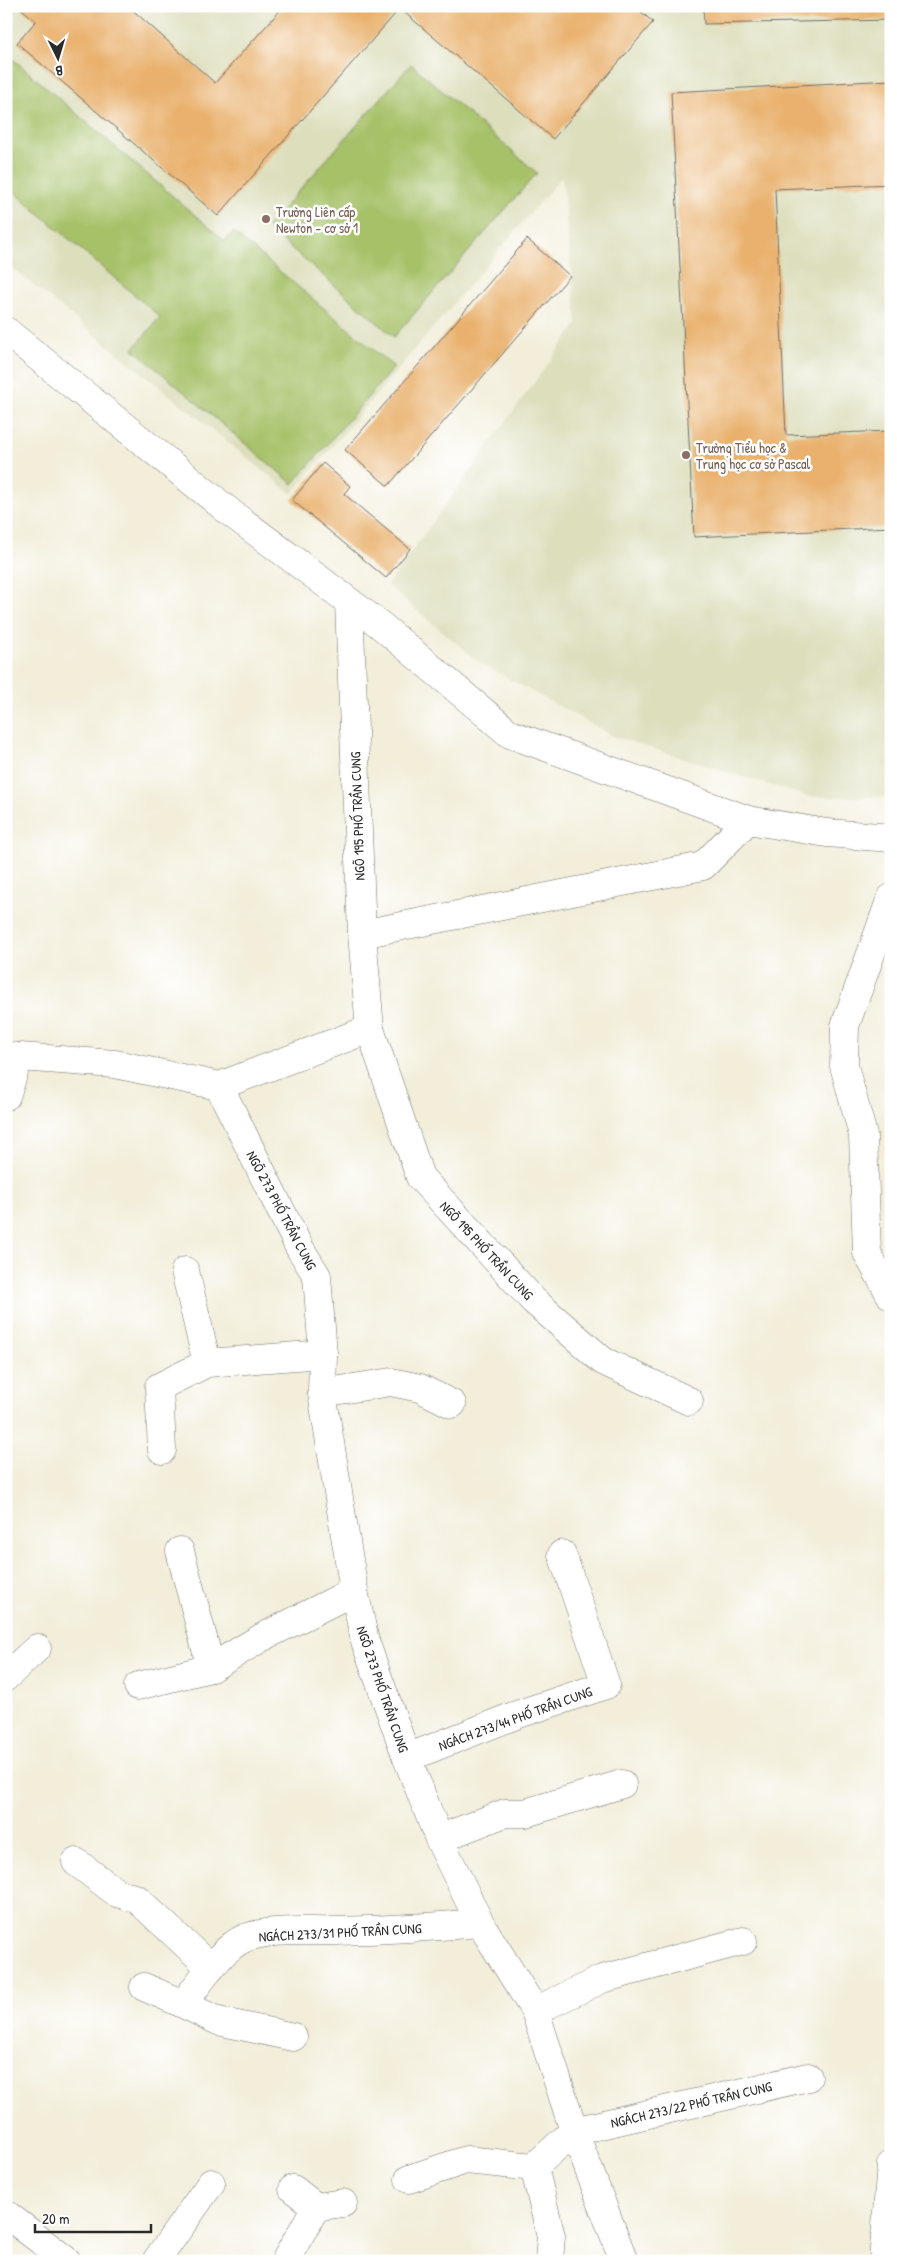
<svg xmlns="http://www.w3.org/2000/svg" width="897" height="2267" viewBox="0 0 897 2267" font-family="'Patrick Hand',sans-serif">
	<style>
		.built { fill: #dddebc }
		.green { fill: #a6c168; stroke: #68764a }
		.building { fill: #e9b16d }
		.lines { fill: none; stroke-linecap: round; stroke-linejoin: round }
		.minor-casing { stroke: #716f68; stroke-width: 29 }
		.major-casing { stroke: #716f68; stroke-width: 29 }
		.minor { stroke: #fff; stroke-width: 28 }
		.major { stroke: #fff; stroke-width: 28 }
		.education-dot { fill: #8d6e63; stroke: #fff; stroke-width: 2 }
		.labels { text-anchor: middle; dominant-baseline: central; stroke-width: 5; stroke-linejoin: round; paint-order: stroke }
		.education-label { font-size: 14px; fill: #785e54; stroke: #fff; text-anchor: start }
		.street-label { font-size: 14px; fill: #2b2b2b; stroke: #fff }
	</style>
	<rect width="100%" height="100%" fill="#fff"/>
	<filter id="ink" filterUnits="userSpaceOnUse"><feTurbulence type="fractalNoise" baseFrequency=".02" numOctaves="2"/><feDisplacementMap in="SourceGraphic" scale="10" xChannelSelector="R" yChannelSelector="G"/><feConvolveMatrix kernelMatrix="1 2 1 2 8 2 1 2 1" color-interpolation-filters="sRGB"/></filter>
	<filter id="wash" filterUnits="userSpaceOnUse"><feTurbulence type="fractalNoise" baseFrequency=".0096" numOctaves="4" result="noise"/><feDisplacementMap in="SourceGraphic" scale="20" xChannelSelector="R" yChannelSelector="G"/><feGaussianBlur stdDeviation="1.12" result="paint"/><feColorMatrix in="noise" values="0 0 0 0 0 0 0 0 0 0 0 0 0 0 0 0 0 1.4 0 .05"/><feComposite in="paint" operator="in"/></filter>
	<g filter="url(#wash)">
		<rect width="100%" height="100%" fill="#f2eeda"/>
		<!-- built -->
		<path class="built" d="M6 6H891V797H809L615 737 480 663 387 585 577 324 562 176 292 494 6 263Z"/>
		<!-- green -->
		<g class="green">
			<path d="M6 53 225 241 233 232 394 367 293 484 133 349 160 317 6 185Z"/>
			<path d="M411 64 537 173 394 337 267 227Z"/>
		</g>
		<g id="blocks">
			<!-- building -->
			<g class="building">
				<path d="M18 6H128L215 83 284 6H402L218 216 17 43 36 21Z"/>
				<path d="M410 6H634L653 22 553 139 404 12Z"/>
				<path d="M703 6H891V20L704 24Z"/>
				<path d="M891 80V184L775 189 786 435 891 431V527L694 537 671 92Z"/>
				<path d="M527 239 570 276 388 486 345 450Z"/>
				<path d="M323 463 350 486 344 494 410 549 386 578 292 500Z"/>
			</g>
		</g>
	</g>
	<g filter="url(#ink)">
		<use href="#blocks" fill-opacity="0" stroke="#716f68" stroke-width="1"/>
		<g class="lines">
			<defs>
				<g id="minor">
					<path d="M6 331 231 513 379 624 510 734 748 820 827 833 891 838"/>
					<path d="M349 602 362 934 370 1029 420 1177 534 1301 603 1361 689 1401"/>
					<path d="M891 898 845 1026 844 1066 863 1135 867 1253 891 1296"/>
					<path d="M362 934 703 866 748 820"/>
					<path d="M6 1056 115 1064 219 1086 370 1029"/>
					<path d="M219 1086 299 1247 317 1276 323 1354 322 1393 354 1591 365 1641 407 1758 439 1839 480 1923 535 2011 574 2131 534 2167 551 2236 549 2261"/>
					<path d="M6 1096 19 1057"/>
					<path d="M185 1271 207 1363"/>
					<path d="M322 1393 391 1382 420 1388 452 1404"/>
					<path d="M162 1450 159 1387 207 1363 323 1354"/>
					<path d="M180 1551 211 1668"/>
					<path d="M6 1677 37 1648"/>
					<path d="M138 1686 211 1668 261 1638 354 1591"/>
					<path d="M407 1758 516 1715 606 1685 562 1554"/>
					<path d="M439 1839 505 1813H525L622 1784"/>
					<path d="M76 1862 117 1893 137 1899 211 1968"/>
					<path d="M144 1987 183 2004C199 1984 221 1948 245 1938 272 1928 308 1932 336 1931 384 1930 432 1927 480 1923"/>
					<path d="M183 2004 218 2021 293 2037"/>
					<path d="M535 2011 602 1979 743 1941"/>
					<path d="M409 2179 466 2160 534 2167"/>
					<path d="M293 2189 316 2207"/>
					<path d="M156 2261 211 2183"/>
					<path d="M285 2261 316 2207 343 2203"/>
					<path d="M624 2261 574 2131 808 2077"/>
					<path d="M883 2261 891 2165"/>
				</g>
				<path id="major" d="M6 2214 67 2261"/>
			</defs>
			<!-- minor casing -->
			<use href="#minor" class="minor-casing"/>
			<!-- major casing -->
			<use href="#major" class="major-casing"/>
			<!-- minor -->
			<use href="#minor" class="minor"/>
			<!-- major -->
			<use href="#major" class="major"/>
		</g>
	</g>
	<!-- markers -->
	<g class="education-dot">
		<circle cx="266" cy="219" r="5"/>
		<circle cx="686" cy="455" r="5"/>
	</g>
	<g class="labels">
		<!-- education labels -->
		<g class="education-label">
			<text x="276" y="211">Trường Liên cấp<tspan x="276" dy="16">Newton - cơ sở 1</tspan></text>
			<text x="696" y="447">Trường Tiểu học &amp;<tspan x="696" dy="16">Trung học cơ sở Pascal</tspan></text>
		</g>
		<!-- street labels -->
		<g class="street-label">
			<text transform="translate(357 816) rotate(-92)">NGÕ 195 PHỐ TRẦN CUNG</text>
			<text transform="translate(282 1210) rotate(62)">NGÕ 273 PHỐ TRẦN CUNG</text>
			<text transform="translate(487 1250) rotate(47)">NGÕ 195 PHỐ TRẦN CUNG</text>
			<text transform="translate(383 1689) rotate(71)">NGÕ 273 PHỐ TRẦN CUNG</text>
			<text transform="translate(515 1718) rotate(-20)">NGÁCH 273/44 PHỐ TRẦN CUNG</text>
			<text transform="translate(340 1932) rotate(-3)">NGÁCH 273/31 PHỐ TRẦN CUNG</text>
			<text transform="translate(691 2104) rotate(-13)">NGÁCH 273/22 PHỐ TRẦN CUNG</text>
		</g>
	</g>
	<!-- margin -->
	<rect width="897" height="2267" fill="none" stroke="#fff" stroke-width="25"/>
	<!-- north arrow -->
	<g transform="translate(58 58) rotate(175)" stroke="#ffffff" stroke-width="4" paint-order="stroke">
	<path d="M0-4L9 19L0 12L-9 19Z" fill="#2b2b2b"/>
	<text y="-8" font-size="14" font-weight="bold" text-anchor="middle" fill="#2b2b2b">B</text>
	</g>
	<!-- scale -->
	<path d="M35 2224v8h116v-8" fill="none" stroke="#2b2b2b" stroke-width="2.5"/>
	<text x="42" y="2224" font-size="15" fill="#2b2b2b" stroke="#ffffff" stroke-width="4" paint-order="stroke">20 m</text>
</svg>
